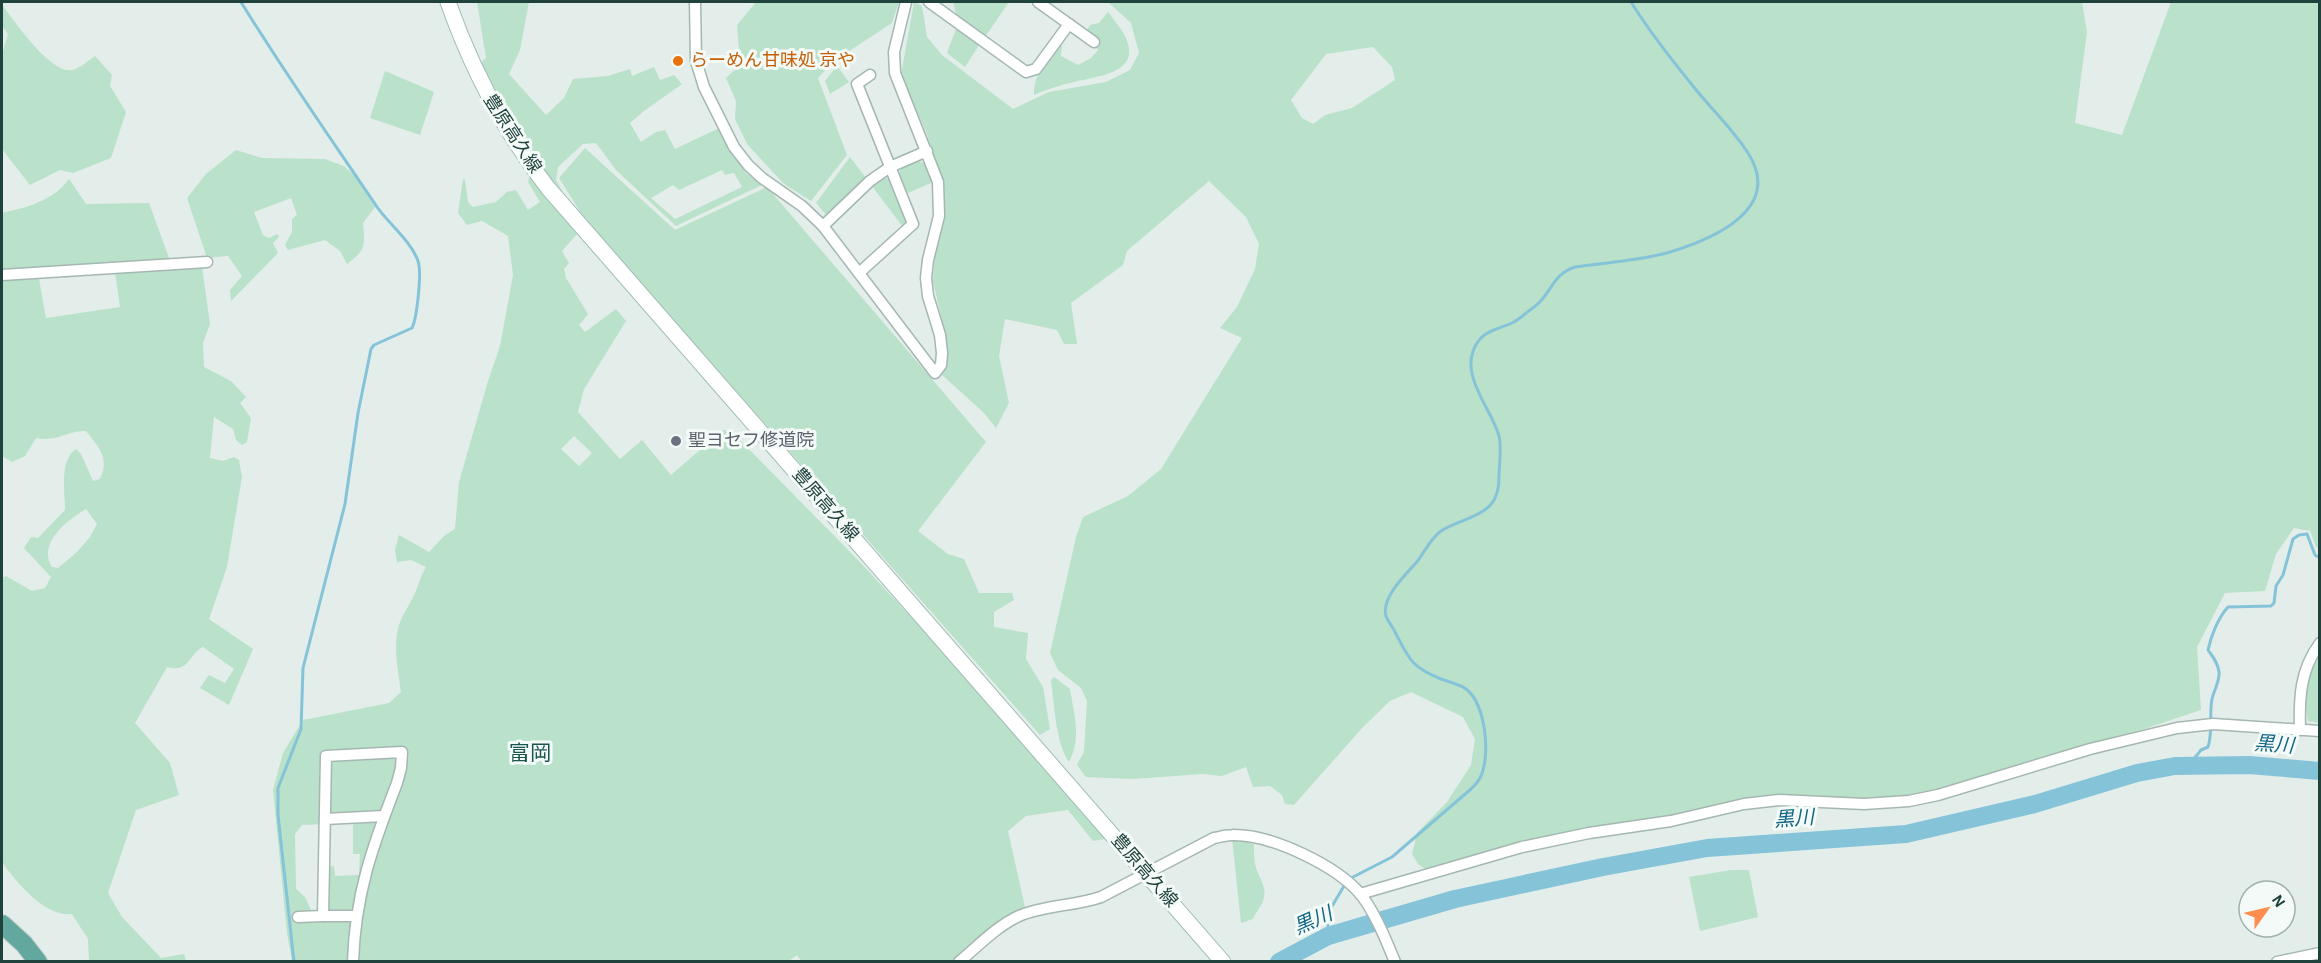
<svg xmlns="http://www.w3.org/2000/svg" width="2321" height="963" viewBox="0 0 2321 963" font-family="'Alegreya Sans','Noto Sans JP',sans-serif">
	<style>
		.green { fill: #bae1c9; fill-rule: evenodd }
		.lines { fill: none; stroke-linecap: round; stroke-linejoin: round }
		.stream { stroke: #85c3d9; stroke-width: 3 }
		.river { stroke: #85c3d9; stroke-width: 18 }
		.minor-casing { stroke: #a5b7b2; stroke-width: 13 }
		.secondary-casing { stroke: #a0bbb4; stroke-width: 17 }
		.primary-casing { stroke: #c1cac8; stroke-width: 20 }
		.minor { stroke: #fff; stroke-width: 10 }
		.secondary { stroke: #fff; stroke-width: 15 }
		.primary { stroke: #63a89e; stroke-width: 18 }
		.food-dot { fill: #e8710a; stroke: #f4faf8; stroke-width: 2 }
		.worship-dot { fill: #6b7280; stroke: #f4faf8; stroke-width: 2 }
		.labels { text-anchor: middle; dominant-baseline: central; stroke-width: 6; stroke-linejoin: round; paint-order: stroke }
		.food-label { font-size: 18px; fill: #c56008; stroke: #f4faf8; text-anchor: start }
		.street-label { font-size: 18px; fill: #20423c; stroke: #f4faf8 }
		.worship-label { font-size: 18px; fill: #5b616d; stroke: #f4faf8; text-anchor: start }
		.water-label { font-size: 20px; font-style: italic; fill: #136685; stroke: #f4faf8 }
		.quarter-label { font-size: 21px; fill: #1a564e; stroke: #f4faf8 }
	</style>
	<rect width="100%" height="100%" fill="#e3eeea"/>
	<!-- green -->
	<g class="green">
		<path d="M477 2H529L520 50 509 74 546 115 564 98 573 79 608 76 630 69 632 76 654 67 660 80 674 75 682 84 644 111 630 123 641 142 656 132 665 130 675 149 719 128 732 152 747 174 764 184 676 226 616 170 596 143 583 144 558 167 556 180 578 220 577 234 562 251 569 263 564 269 566 278 588 314 579 325 585 332 616 309 626 321 584 389 578 412 620 459 642 440 671 475 723 430 731 431 858 560 1037 753 1106 839 1093 841 1068 810 1026 816 1008 831 1025 907 997 923 953 961 802 962 797 955 787 962 292 961 287 933 273 790 283 753 303 720 389 703 401 692C398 670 392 644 400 622 405 610 413 600 417 588 420 581 421 575 426 567L411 560 397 562 395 550 399 535 429 552 444 536 455 529 459 482 488 381 500 346 513 275 508 236 482 221 467 225 458 213 463 179 465 180 468 202 473 207 496 202 507 192 516 190 528 210 540 202 528 182 535 157 518 134 479 64 486 58ZM722 170 725 175 734 173 742 187 675 219 651 198 673 185 679 190ZM574 436 592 453 579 466 561 449ZM353 823V854H360L359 875 335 876 334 866 327 867 322 910H311L305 897 296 889 295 834 302 825Z"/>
		<path d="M756 2H899L892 23 834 61 818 78 847 155 811 201 784 184 747 144 735 119 736 101 726 78 740 65 737 25Z"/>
		<path d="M914 2 922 6 927 37 942 55 1013 109 1049 92 1106 82 1130 70 1139 53 1131 23 1108 2H2082L2087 32 2075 123 2122 135 2171 2H2319V548L2316 547 2310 531 2294 528 2276 554 2265 591 2225 593 2197 647 2201 710 2147 728 2042 757 1960 784 1913 796 1864 800 1785 796 1428 871 1418 864 1412 854 1417 833 1447 802 1471 765 1475 739 1463 717 1411 692 1390 701 1363 727 1294 805 1285 804 1282 795 1270 786 1253 787 1246 767 1222 776 1203 774 1133 779 1086 777 1077 765 1084 752 1087 701 1081 688 1058 670 1050 653 1076 537 1083 517 1128 496 1161 469 1242 338 1220 328 1237 307 1255 269 1259 244 1246 217 1209 181 1127 251 1123 265 1071 303 1077 344H1064L1057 330 1005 319 999 356 1009 403 996 428 984 413 941 374 946 363V338L933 281 940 178 927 134 901 75ZM1373 47 1392 67 1395 80 1352 108 1325 115 1313 124 1302 118 1291 100 1326 54Z"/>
		<path d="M953 2H1009L985 37 957 17Z"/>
		<path d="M2 5C14 20 50 74 72 70 79 69 89 60 95 56L112 75 110 86 126 112 111 158 73 173 60 170 30 185 2 149V55L8 34 2 26Z"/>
		<path d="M1108 12C1115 22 1125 32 1128 44 1137 74 1093 77 1074 82 1061 85 1047 89 1034 95 1033 73 1049 59 1062 42L1061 56 1078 65 1091 58 1098 50 1086 32 1090 25 1099 23Z"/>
		<path d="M956 29 979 45 965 67 947 53Z"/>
		<path d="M837 66 849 82 830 94 825 81Z"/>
		<path d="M385 71 434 92 420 135 370 118Z"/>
		<path d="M585 148 675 230 767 187 986 442 918 531 948 554 964 559 979 593H1012L1014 600 994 612V627L1028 633 1026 659 1043 687 1050 729 1040 735 586 221 559 178Z"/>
		<path d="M236 150 262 158 325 159 344 166 355 176 375 207 363 223C365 245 366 250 347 264L340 251 325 240 288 250 285 245 292 232V219L297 215 291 198 254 212 263 235 269 238 278 234 279 237 273 243 278 253 231 301 230 290 242 276 228 256 207 258 187 198 206 174Z"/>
		<path d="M850 157 866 178 827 216 816 203Z"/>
		<path d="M917 161 925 163 933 182 908 193 899 174 901 168Z"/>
		<path d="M882 177 891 180 908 219 903 227 872 186Z"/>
		<path d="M69 179 86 204 149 203 172 266 202 267 210 324 203 343 204 367 231 381 246 397 240 403 251 418 247 442 242 445 236 440 233 429 214 417 210 458 223 461 234 457 239 460 242 477 227 567 209 619 253 649 229 705 200 688 209 675 225 683 234 669 203 647C187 655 191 673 167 667L135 723 170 763 179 795 136 810 108 893 122 917 161 958 184 954 186 961H89L88 939 72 914C46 918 16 882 2 862V578L6 576 32 591 45 588 51 577 24 548 31 537 38 538 65 510C65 493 59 460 76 449L81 454 93 481 100 479C110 459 99 447 86 431 65 431 58 442 36 438L25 456 12 462 2 456V213C28 207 53 201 69 179ZM114 265 120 307 46 318 37 268ZM86 509 97 524 90 537 77 552 58 568 52 567C37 544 67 520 86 509Z"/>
		<path d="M2319 653V723L2308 721C2302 692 2307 679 2319 653Z"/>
		<path d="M1054 677 1070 689C1074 715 1082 738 1069 762 1056 744 1054 703 1051 680Z"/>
		<path d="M1232 838 1254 844C1254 851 1254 858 1255 864 1257 875 1267 886 1264 897 1263 905 1256 911 1253 919L1241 923Z"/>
		<path d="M1731 870H1749L1758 917 1700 931 1689 877Z"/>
	</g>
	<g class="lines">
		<!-- stream -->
		<g class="stream">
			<path d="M241 2C284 72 331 139 377 207 389 224 411 241 418 261 422 272 417 318 412 328L374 345 371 349 358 413 345 504 303 668 301 729 278 788V815L294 962"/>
			<path d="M2189 765 2201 750 2208 747C2213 732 2209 715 2212 699 2214 690 2220 681 2219 672 2218 663 2213 657 2208 650 2211 636 2218 618 2228 607L2271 606 2274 603 2276 586 2283 575 2293 539 2299 535 2307 534 2315 555 2320 558"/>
			<path d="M1328 936V913L1344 886 1353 877 1392 857 1471 789C1474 786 1478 782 1480 778 1491 757 1486 704 1466 689 1459 684 1449 682 1441 679 1411 667 1409 659 1395 632 1393 627 1388 622 1386 616 1381 598 1405 575 1416 563 1425 552 1429 540 1441 531 1455 522 1473 519 1486 509 1497 501 1499 489 1499 477 1499 464 1502 448 1499 436 1491 407 1454 370 1480 339 1488 330 1501 328 1512 323 1520 319 1527 312 1534 307 1552 294 1551 275 1575 267 1607 262 1640 261 1670 252 1713 239 1784 209 1748 153 1733 129 1711 109 1693 86 1671 59 1649 31 1631 2"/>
		</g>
		<!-- river -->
		<path class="river" d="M1279 962 1328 936 1455 899 1603 867 1707 848 1906 834 2035 804 2137 773 2175 766 2249 765 2320 771"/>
		<defs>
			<g id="minor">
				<path d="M695 2 696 61 704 87 734 147 748 165 762 178 802 206 823 226 935 373 941 365 942 353 940 335 928 296 926 278 928 260 939 216 938 182 895 73 894 52 906 2"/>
				<path d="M929 2 1026 72 1036 69 1069 24"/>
				<path d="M1038 2 1094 42"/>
				<path d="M823 226 870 181 890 167 927 151"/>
				<path d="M859 273 913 224 857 84 870 75"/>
				<path d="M2 275 207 262"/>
				<path d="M2300 730C2299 698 2300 670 2320 643"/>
				<path d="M325 819 384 816"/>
				<path d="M1360 894 1522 847 1589 833 1671 821 1744 804 1779 800 1864 804 1909 801 1938 795 2090 749 2177 728 2213 724 2320 731"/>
				<path d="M298 917 323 916"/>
				<path d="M353 962C355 894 373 845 397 783L401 768 402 752 326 756 323 916H356"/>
				<path d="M959 962C978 946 997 926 1019 916 1044 905 1075 906 1101 897L1214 838C1220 837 1226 835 1232 835 1271 834 1338 866 1362 896 1376 915 1386 940 1395 962"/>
				<path d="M2277 962 2320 953"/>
			</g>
			<path id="secondary" d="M448 2C472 70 504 131 548 188L1223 962"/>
			<path id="primary" d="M2 924 24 944 38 962"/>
		</defs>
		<!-- minor casing -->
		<use href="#minor" class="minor-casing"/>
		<!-- secondary casing -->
		<use href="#secondary" class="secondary-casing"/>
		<!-- primary casing -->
		<use href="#primary" class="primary-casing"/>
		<!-- minor -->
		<use href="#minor" class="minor"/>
		<!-- secondary -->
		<use href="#secondary" class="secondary"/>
		<!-- primary -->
		<use href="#primary" class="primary"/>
	</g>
	<!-- markers -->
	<circle class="food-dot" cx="678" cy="61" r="6"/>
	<circle class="worship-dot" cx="676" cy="441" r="6"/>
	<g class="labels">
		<!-- food labels -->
		<g class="food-label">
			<text x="690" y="61">らーめん甘味処 京や</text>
		</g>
		<!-- street labels -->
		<g class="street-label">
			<text transform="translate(512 134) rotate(57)">豊原高久線</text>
			<text transform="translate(825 505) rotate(49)">豊原高久線</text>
			<text transform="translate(1144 871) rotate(49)">豊原高久線</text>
		</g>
		<!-- worship labels -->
		<g class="worship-label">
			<text x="688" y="441">聖ヨセフ修道院</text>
		</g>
		<!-- water labels -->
		<g class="water-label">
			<text transform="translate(2274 745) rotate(4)">黒川</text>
			<text transform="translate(1794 819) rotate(-4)">黒川</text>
			<text transform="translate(1313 921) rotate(-24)">黒川</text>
		</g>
		<!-- quarter labels -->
		<g class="quarter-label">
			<text x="530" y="753">富岡</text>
		</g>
	</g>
	<!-- border -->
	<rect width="2321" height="963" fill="none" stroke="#20423c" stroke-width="6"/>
	<!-- north arrow -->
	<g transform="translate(2267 909) rotate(56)"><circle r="28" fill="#f4faf8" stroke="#9fb0ad" stroke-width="1.5"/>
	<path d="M0-4.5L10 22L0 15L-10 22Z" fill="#ff8d50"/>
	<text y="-9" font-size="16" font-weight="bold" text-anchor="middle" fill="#20423c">N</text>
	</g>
</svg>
